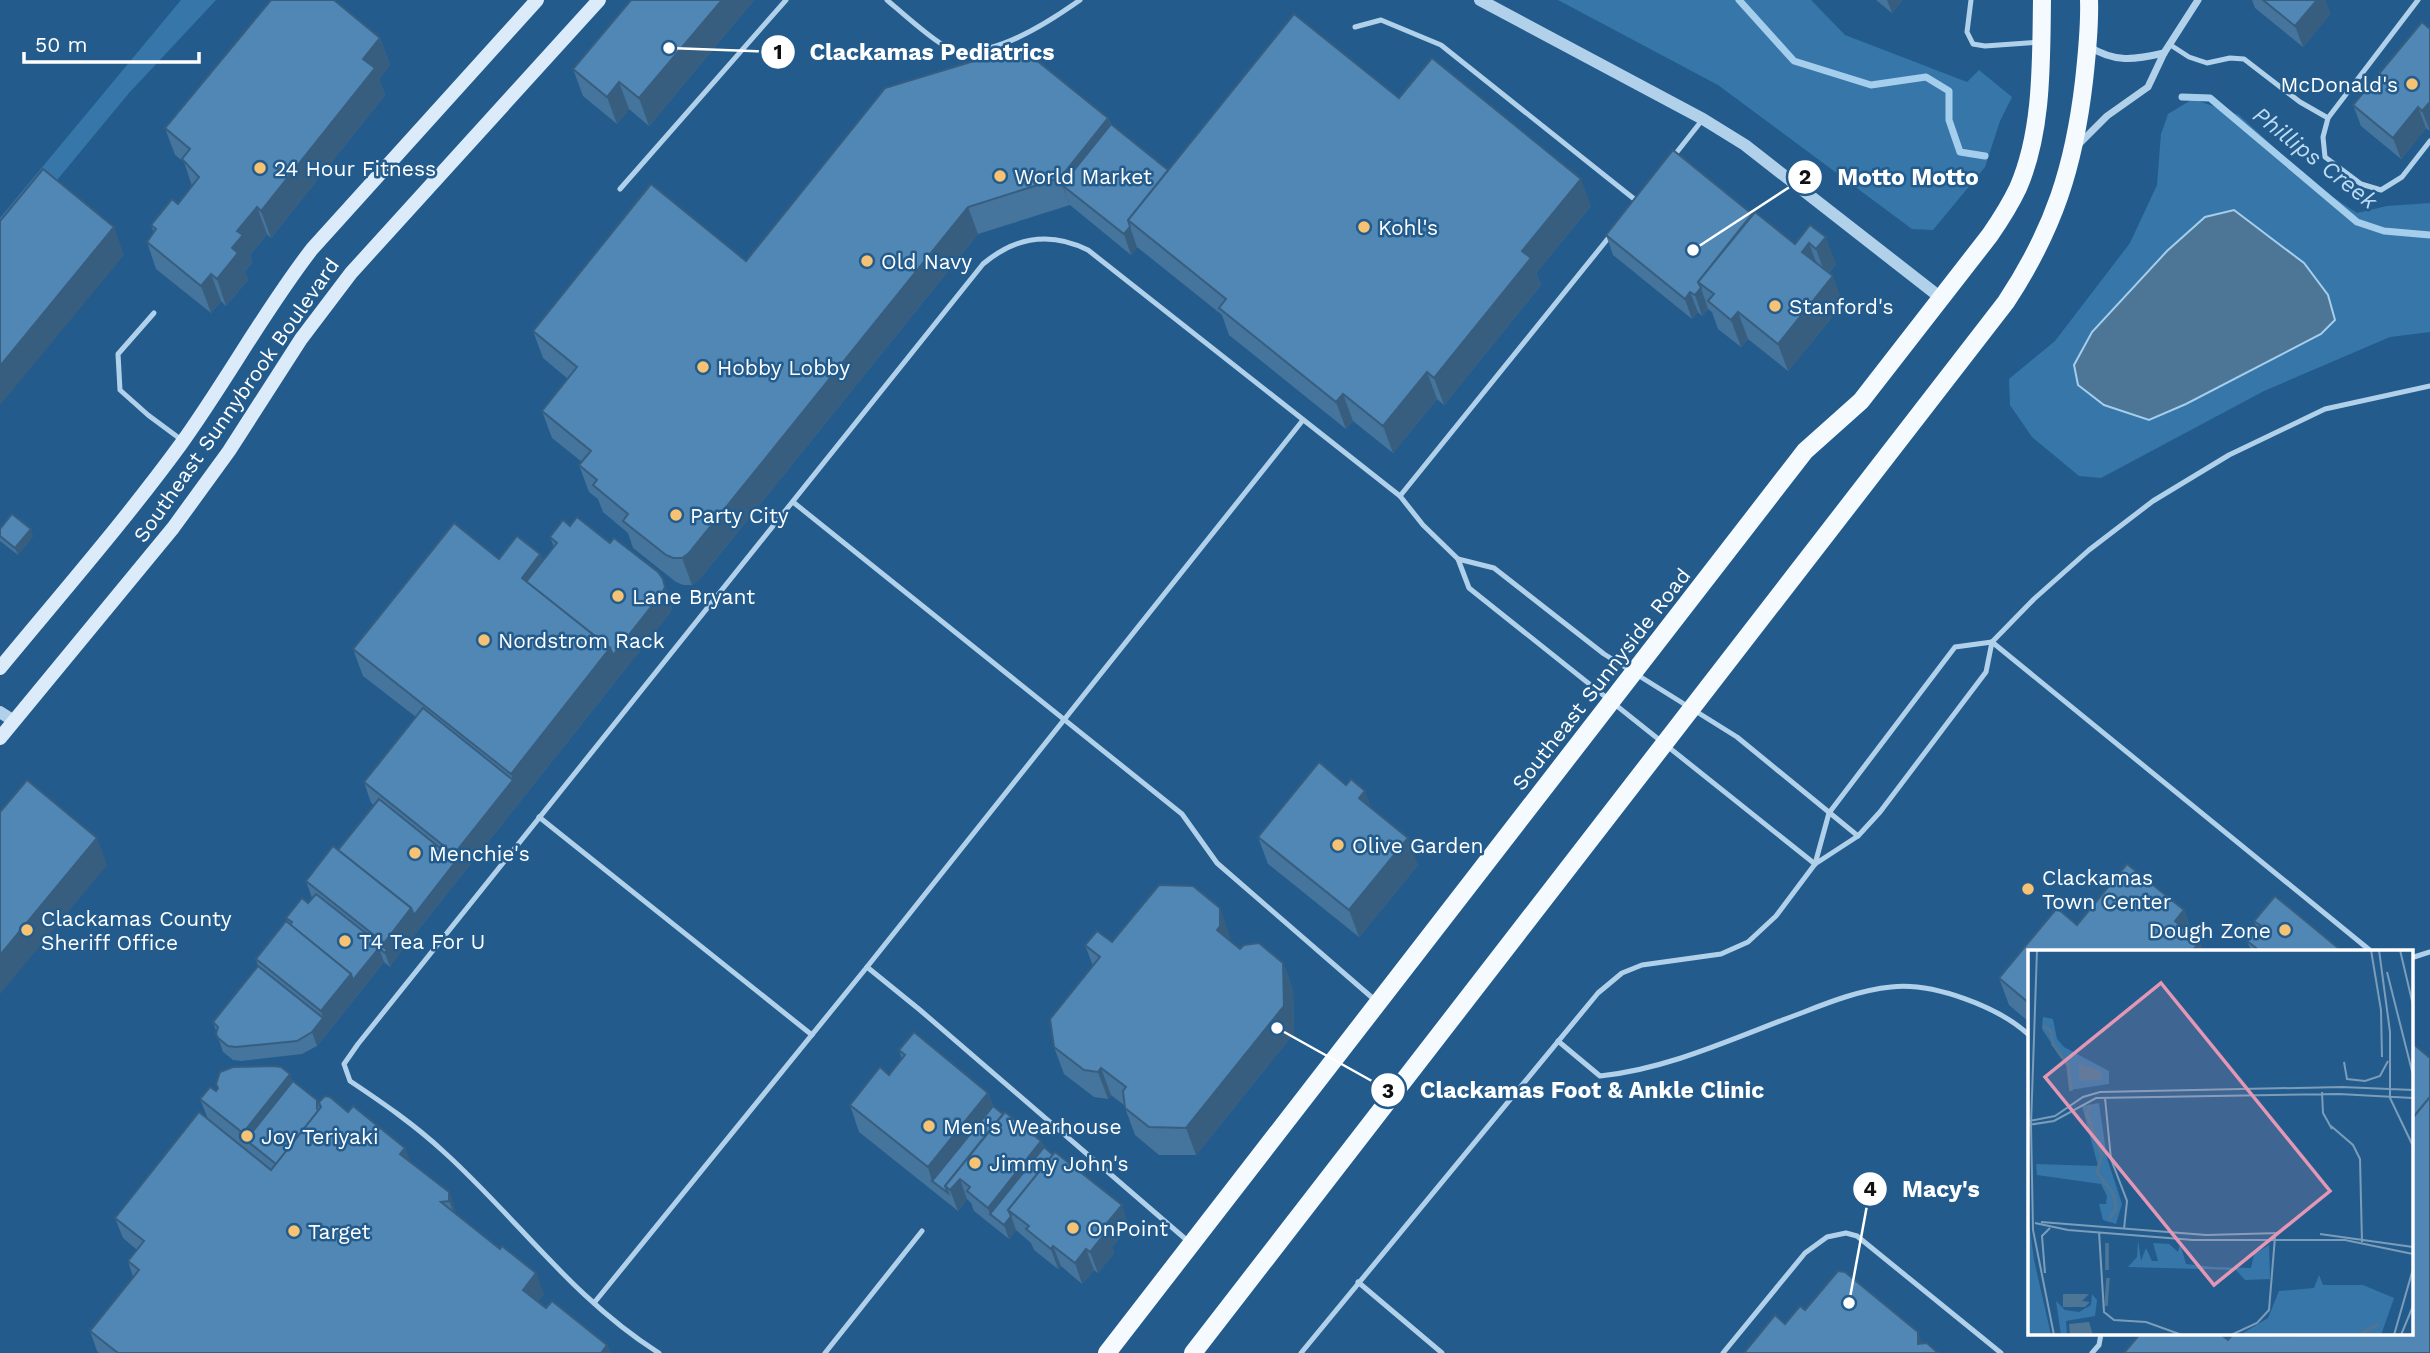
<svg xmlns="http://www.w3.org/2000/svg" width="2430" height="1353" viewBox="0 0 2430 1353" font-family="'Work Sans',sans-serif">
	<style>
		.green { fill: #3776a9 }
		.water { fill: #4d7596; stroke: #a5cdec; stroke-width: 2 }
		.lines { fill: none; stroke-linecap: round; stroke-linejoin: round }
		.stream { stroke: #a5cdec; stroke-width: 7 }
		.service { stroke: #b1d1eb; stroke-width: 5 }
		.minor { stroke: #b1d1eb; stroke-width: 7 }
		.tertiary { stroke: #b1d1eb; stroke-width: 12 }
		.secondary { stroke: #dcebf9; stroke-width: 14 }
		.primary { stroke: #f5fafe; stroke-width: 18 }
		.wall { fill: #45749c }
		.shaded-wall { fill: #385e7f }
		.building { fill: #5087b5; stroke: #385e7f; stroke-width: 2 }
		.poi-dot { fill: #f6c273; stroke: #235c8c; stroke-width: 2.5 }
		.labels { text-anchor: middle; dominant-baseline: central; stroke-width: 5; stroke-linejoin: round; paint-order: stroke }
		.poi-label { font-size: 21px; fill: #fff; stroke: #235c8c; text-anchor: start }
		.street-label { font-size: 21px; fill: #fff; stroke: #235c8c }
		.water-label { font-size: 23px; font-style: italic; fill: #bddbf2; stroke: #235c8c }
		.inset-river { fill: none; stroke: #4d7596; stroke-width: 3.5 }
		.inset-road { fill: none; stroke: #7b9dba; stroke-width: 2 }
		.view { fill: #e497b5; fill-opacity: 0.15; stroke: #e497b5; stroke-width: 3.5 }
		.inset-edge { fill: none; stroke: #fff; stroke-width: 3.5 }
		.leader { fill: none; stroke: #fff; stroke-width: 2.5 }
		.callout-dot { fill: #fff; stroke: #235c8c; stroke-width: 2.5 }
		.mark-label { font-size: 21px; text-anchor: middle; font-weight: bold; fill: #111 }
		.callout-label { font-size: 23px; text-anchor: middle; font-weight: bold; fill: #fff; stroke: #235c8c; stroke-width: 5; stroke-linejoin: round; paint-order: stroke }
	</style>
	<rect width="100%" height="100%" fill="#235c8c"/>
	<!-- green -->
	<g class="green">
		<path d="M181 0H216L129 93 0 249V218Z"/>
		<path d="M1558 0H1811L1845 35 1967 82 1979 70 2012 97 2000 121 1985 167 1933 230 1912 229 1718 85Z"/>
		<path d="M2193 99 2239 115 2316 186 2357 213 2387 206 2430 203V332L2390 337 2264 391 2101 478 2079 476 2032 437 2010 405 2009 379 2055 341 2130 243 2157 185 2161 134 2168 114Z"/>
	</g>
	<!-- water -->
	<path class="water" d="M2234 210 2304 263 2328 295 2335 320 2321 334 2186 404 2149 420 2104 405 2078 385 2074 365 2092 332 2167 251 2205 217Z"/>
	<g class="lines">
		<!-- stream -->
		<g class="stream">
			<path d="M1739 0 1794 61 1871 85 1926 77 1949 91V120L1960 152 1985 156"/>
			<path d="M2182 97 2210 98 2357 222 2384 231 2430 235"/>
		</g>
		<!-- service -->
		<g class="service">
			<path d="M887 0C900 11 934 42 947 47 986 64 1049 22 1080 0"/>
			<path d="M1971 0 1967 32 1973 44 1985 46 2040 42"/>
			<path d="M1355 27 1381 20 1441 45 1638 202"/>
			<path d="M2169 44 2189 57 2207 63 2230 58 2244 59 2300 102 2328 118 2418 0"/>
			<path d="M2328 118 2323 137 2325 157 2361 184 2381 190 2402 177 2430 141"/>
			<path d="M1673 157 1703 119"/>
			<path d="M620 189 786 0"/>
			<path d="M154 313 118 354 120 390 148 415 183 441"/>
			<path d="M1400 496 1610 236"/>
			<path d="M793 502 1182 814 1217 863 1376 1001"/>
			<path d="M1458 559 1494 568 1604 654 1737 737 1858 836"/>
			<path d="M1992 642 2372 952"/>
			<path d="M539 817 812 1035"/>
			<path d="M1815 864 1829 813 1955 647 1992 642"/>
			<path d="M2411 958 2430 952"/>
			<path d="M867 967 1303 420"/>
			<path d="M1558 1041 1600 1076C1670 1069 1738 1036 1804 1012 1832 1001 1861 990 1891 987 1933 982 1999 1007 2029 1035"/>
			<path d="M1358 1282 1442 1353"/>
			<path d="M594 1303 867 967 920 1010 1189 1242"/>
			<path d="M659 1353C574 1300 517 1218 444 1152 415 1125 383 1103 350 1081L344 1064 358 1044 983 264C1015 237 1050 231 1088 250L1400 496 1423 525 1458 559 1469 588 1815 864"/>
			<path d="M825 1353 922 1231"/>
			<path d="M1301 1353 1598 993 1622 973 1642 965 1721 954 1748 942 1776 916 1815 864 1858 836 1880 812 1986 672 1992 642 2034 599 2089 550 2153 501 2229 455 2325 409 2430 386"/>
			<path d="M1723 1353 1805 1253 1827 1237 1846 1233 1857 1236 2001 1353"/>
			<path d="M2092 1353 2099 1345 2101 1334"/>
		</g>
		<!-- minor -->
		<g class="minor">
			<path d="M2088 46C2115 63 2134 60 2164 53"/>
			<path d="M2079 144 2107 116 2148 87 2164 53 2198 0"/>
		</g>
		<!-- tertiary -->
		<g class="tertiary">
			<path d="M1480 0 1703 119 1745 145 1941 298"/>
			<path d="M0 712 14 721"/>
		</g>
		<!-- secondary -->
		<g class="secondary">
			<path d="M0 668C61 594 124 522 181 444 227 380 264 311 312 249L537 0"/>
			<path d="M0 738 173 528 229 451 301 339 351 273 599 0"/>
		</g>
		<!-- primary -->
		<g class="primary">
			<path d="M1107 1353 1805 451 1861 401 1990 235C2001 219 2010 205 2018 188 2043 131 2041 61 2042 0"/>
			<path d="M1193 1353 2006 302C2054 229 2074 167 2084 81 2087 54 2090 27 2089 0"/>
		</g>
	</g>
	<!-- wall -->
	<g class="wall">
		<path d="M631 0H754L649 126 629 109 617 124 583 96 573 69Z"/>
		<path d="M1876 0H1902L1892 13Z"/>
		<path d="M2252 0H2325L2330 14 2303 47 2255 8Z"/>
		<path d="M2422 22 2430 131 2426 128 2401 159 2361 126 2353 105Z"/>
		<path d="M380 38 390 65 379 79 385 95 271 238 267 234 250 255 252 262 245 272 248 280 226 306 221 301 211 313 156 269 147 242 154 233 151 225 178 204 192 186 184 162 175 155 165 128Z"/>
		<path d="M1399 98 1591 206 1536 273 1541 285 1444 405 1437 399 1393 453 1353 421 1346 429 1229 335 1222 315 1137 247 1131 255 1070 205 978 234 699 580 692 585H683L676 582 633 548 628 533 603 512 598 499 589 492 579 465 582 462 552 438 542 411 568 379 543 358 533 331 746 261 1108 118 1111 124 1168 170Z"/>
		<path d="M1752 214 1795 244 1810 225 1836 264 1829 273 1843 304 1788 371 1748 339 1741 347 1718 329 1712 312 1708 309 1702 316 1698 312 1692 319 1613 255 1606 235Z"/>
		<path d="M570 526 610 543 663 579 672 608 669 614 392 963V964L390 967 384 962 317 1046 302 1054 241 1061 233 1060 223 1052 213 1022 258 966 256 959 289 924 286 918 308 903 312 898 306 881 338 850 374 805 371 803 364 782 416 717 363 676 353 649 499 559 540 554 543 561 554 547 550 537Z"/>
		<path d="M0 529 33 536 18 555 0 541Z"/>
		<path d="M1372 808 1418 865 1359 937 1268 864 1258 837Z"/>
		<path d="M2127 864 2184 910 2193 936 2200 942 2203 952H2029V1022L2009 1005 1999 978 2057 908 2077 925Z"/>
		<path d="M2254 921 2343 952 2254 951 2250 948 2247 941 2257 928Z"/>
		<path d="M1230 936V941L1240 949 1283 963 1293 990 1294 1033 1196 1155H1159L1135 1135 1124 1105 1111 1095 1108 1099 1094 1097 1064 1074 1054 1047 1093 966 1085 945 1112 942Z"/>
		<path d="M899 1050 988 1093 993 1106 1041 1141 1044 1147 1129 1226 1112 1247 1114 1253 1098 1273 1094 1270 1082 1284 1061 1266 1058 1269 1034 1250 1031 1243 1016 1230 1009 1239 974 1211 971 1203 967 1199 958 1211 859 1132 850 1105 889 1075 902 1059Z"/>
		<path d="M293 1081 317 1100 320 1108 348 1112 405 1148 410 1162 449 1192 456 1214 544 1294 538 1301 546 1308 607 1345 610 1353H99L97 1351 90 1331 133 1277 128 1261 137 1250 123 1238 115 1218 208 1119 200 1099 216 1091 218 1089 216 1084Z"/>
	</g>
	<!-- shaded-wall -->
	<g class="shaded-wall">
		<path d="M722 0H754L649 126 639 98Z"/>
		<path d="M1887 0H1902L1892 13Z"/>
		<path d="M2317 0H2325L2330 14 2303 47 2295 26Z"/>
		<path d="M380 38 390 65 379 79 385 95 271 238 261 211 363 59Z"/>
		<path d="M619 82 629 109 617 124 607 97Z"/>
		<path d="M2430 102V131L2422 111Z"/>
		<path d="M2418 107 2426 128 2401 159 2393 138Z"/>
		<path d="M1108 118 1118 145 1062 185 1070 205 1060 178Z"/>
		<path d="M1581 179 1591 206 1536 273 1541 285 1444 405 1434 378 1522 251Z"/>
		<path d="M257 207 267 234 250 255 252 262 245 272 248 280 226 306 217 279 237 231Z"/>
		<path d="M968 207 978 234 699 580 692 585 682 558Z"/>
		<path d="M114 227 124 255 0 405V366Z"/>
		<path d="M1130 227 1137 247 1131 255 1124 234Z"/>
		<path d="M1826 237 1836 264 1826 276 1816 249Z"/>
		<path d="M1809 243 1819 270 1802 252Z"/>
		<path d="M211 274 221 301 211 313 201 286Z"/>
		<path d="M1833 276 1843 304 1788 371 1778 344Z"/>
		<path d="M1701 288 1708 309 1702 316 1695 295Z"/>
		<path d="M1690 292 1698 312 1692 319 1685 299Z"/>
		<path d="M1738 312 1748 339 1741 347 1731 320Z"/>
		<path d="M1427 372 1437 399 1393 453 1383 426Z"/>
		<path d="M1343 394 1353 421 1346 429 1336 402Z"/>
		<path d="M31 529 33 536 18 555 15 548Z"/>
		<path d="M540 554 550 581 539 596 522 578Z"/>
		<path d="M663 579 672 608 669 614 392 963V964L390 967 385 953 387 951 384 943 411 908 456 861 454 854 513 780 511 774 610 648Z"/>
		<path d="M1365 791 1375 818 1359 798Z"/>
		<path d="M97 838 107 865 0 994V955Z"/>
		<path d="M1408 838 1418 865 1359 937 1349 910Z"/>
		<path d="M1220 908 1230 936V953L1217 930Z"/>
		<path d="M2184 910 2193 937 2175 921Z"/>
		<path d="M2200 942 2203 952H2191Z"/>
		<path d="M379 948 384 962 317 1046 312 1032 323 1018 321 1011 351 974Z"/>
		<path d="M1283 963 1293 990 1294 1033 1196 1155 1186 1128Z"/>
		<path d="M1101 1068 1111 1095 1108 1099 1098 1072Z"/>
		<path d="M290 1074 298 1095 246 1140 243 1133Z"/>
		<path d="M988 1093 998 1120 932 1181 928 1167Z"/>
		<path d="M1041 1141 1049 1161 990 1214 988 1208Z"/>
		<path d="M405 1148 413 1168 400 1154Z"/>
		<path d="M960 1179 967 1199 958 1211 950 1190Z"/>
		<path d="M449 1192 456 1213 457 1221 449 1201Z"/>
		<path d="M1122 1205 1129 1226 1112 1247 1114 1253 1098 1273 1090 1252 1102 1229Z"/>
		<path d="M1011 1216 1016 1230 1009 1239 1004 1225Z"/>
		<path d="M1053 1246 1061 1266 1058 1269 1051 1249Z"/>
		<path d="M1086 1249 1094 1270 1082 1284 1075 1263Z"/>
		<path d="M536 1273 544 1294 531 1310 523 1290Z"/>
		<path d="M1918 1332 1923 1346 1918 1344Z"/>
		<path d="M607 1345 610 1353H601Z"/>
	</g>
	<!-- building -->
	<g class="building">
		<path d="M271 0H334L380 38 363 59 375 68 261 211 257 207 237 231 243 235 232 248 238 253 217 279 211 274 201 286 147 242 156 229 151 225 172 199 178 204 199 177 182 159 190 149 165 128Z"/>
		<path d="M631 0H722L639 98 619 82 607 97 573 69Z"/>
		<path d="M2263 0H2317L2295 26Z"/>
		<path d="M1294 14 1399 98 1432 58 1581 179 1522 251 1531 258 1434 378 1427 372 1383 426 1343 394 1336 402 1219 308 1226 299 1128 220Z"/>
		<path d="M2422 22 2430 29V102L2422 111 2418 107 2393 138 2353 105Z"/>
		<path d="M1020 47 1108 118 1060 178 968 207 689 553 682 558H673L666 555 623 521 628 514 593 485 597 480 579 465 591 451 542 411 577 367 533 331 651 184 746 261 885 88Z"/>
		<path d="M1111 124 1168 170 1128 220 1130 227 1124 234 1062 185Z"/>
		<path d="M1673 150 1752 214 1698 282 1701 288 1695 295 1690 292 1685 299 1606 235Z"/>
		<path d="M43 169 114 227 0 366V221Z"/>
		<path d="M1755 212 1795 244 1810 225 1826 237 1816 249 1809 243 1802 252 1833 276 1778 344 1738 312 1731 320 1708 301 1714 294 1698 282Z"/>
		<path d="M12 514 31 529 15 548 0 536V529Z"/>
		<path d="M577 517 610 543 614 538 658 572 663 579 665 587 662 593 613 655 610 648 526 582 557 543 550 537 563 520 570 526Z"/>
		<path d="M454 523 499 559 517 536 540 554 522 578 610 648 511 774 353 649Z"/>
		<path d="M423 708 513 780 454 854 364 782Z"/>
		<path d="M1319 762 1346 785 1351 779 1365 791 1359 798 1408 838 1349 910 1258 837Z"/>
		<path d="M27 780 97 838 0 955V812Z"/>
		<path d="M379 799 456 861 414 915 411 908 338 850Z"/>
		<path d="M333 846 411 908 384 943 306 881Z"/>
		<path d="M2127 864 2184 910 2175 921 2200 942 2191 952H2029V1003L1999 978 2057 908 2077 925Z"/>
		<path d="M1159 885 1193 886 1220 908V926L1217 930 1240 949 1244 945 1259 943 1283 963 1284 1006 1186 1128 1149 1127 1125 1108 1123 1091 1126 1087 1101 1068 1098 1072 1084 1070 1054 1047 1050 1019 1100 957 1085 945 1097 931 1112 942Z"/>
		<path d="M316 894 387 950 385 953 379 948 353 980 351 974 290 925 292 922 286 918 302 898 308 903Z"/>
		<path d="M2275 896 2343 952H2253L2256 948 2247 941 2260 925 2254 921Z"/>
		<path d="M286 921 351 974 321 1011 256 959Z"/>
		<path d="M258 966 323 1018 312 1032 297 1041 236 1047 228 1046 218 1038 216 1034 218 1027 213 1022Z"/>
		<path d="M914 1032 988 1093 928 1167 850 1105 880 1067 889 1075 905 1055 899 1050Z"/>
		<path d="M2411 1042 2430 1058V1097L2411 1120Z"/>
		<path d="M273 1066 281 1067 290 1074 243 1133 200 1099 210 1087 216 1091 218 1088 216 1084 220 1072 233 1067Z"/>
		<path d="M293 1081 317 1100V1109L319 1110 276 1164 246 1140Z"/>
		<path d="M325 1096 330 1097 348 1112 353 1106 405 1148 400 1154 449 1192V1201L441 1202 500 1249 502 1246 536 1273 523 1290 546 1308 552 1301 607 1345 601 1353H118L90 1331 139 1270 128 1261 144 1241 115 1218 199 1112 271 1170 321 1107 319 1102Z"/>
		<path d="M2430 1097V1353H2124L2140 1334H2220L2228 1340 2233 1334H2411V1120Z"/>
		<path d="M993 1106 1003 1114 945 1186 948 1193 932 1181Z"/>
		<path d="M1005 1112 1041 1141 988 1208 967 1191 970 1187 960 1179 950 1190 945 1186Z"/>
		<path d="M1044 1147 1053 1155 1008 1210 1011 1216 1004 1225 990 1214Z"/>
		<path d="M1055 1152 1122 1205 1102 1229 1106 1232 1090 1252 1086 1249 1075 1263 1053 1246 1051 1249 1026 1229 1029 1226 1008 1210Z"/>
		<path d="M1838 1271 1845 1272 1918 1332V1344L1927 1343 1938 1353H1744L1775 1315 1785 1324 1800 1306 1805 1310Z"/>
	</g>
	<!-- markers -->
	<g class="poi-dot">
		<circle cx="2412" cy="84" r="7"/>
		<circle cx="260" cy="168" r="7"/>
		<circle cx="1000" cy="176" r="7"/>
		<circle cx="1364" cy="227" r="7"/>
		<circle cx="867" cy="261" r="7"/>
		<circle cx="1775" cy="306" r="7"/>
		<circle cx="703" cy="367" r="7"/>
		<circle cx="676" cy="515" r="7"/>
		<circle cx="618" cy="596" r="7"/>
		<circle cx="484" cy="640" r="7"/>
		<circle cx="1338" cy="845" r="7"/>
		<circle cx="415" cy="853" r="7"/>
		<circle cx="2028" cy="889" r="7"/>
		<circle cx="27" cy="930" r="7"/>
		<circle cx="2285" cy="930" r="7"/>
		<circle cx="345" cy="941" r="7"/>
		<circle cx="929" cy="1126" r="7"/>
		<circle cx="247" cy="1136" r="7"/>
		<circle cx="975" cy="1163" r="7"/>
		<circle cx="1073" cy="1228" r="7"/>
		<circle cx="294" cy="1231" r="7"/>
	</g>
	<g class="labels">
		<!-- poi labels -->
		<g class="poi-label">
			<text x="2398" y="84" text-anchor="end">McDonald's</text>
			<text x="274" y="168">24 Hour Fitness</text>
			<text x="1014" y="176">World Market</text>
			<text x="1378" y="227">Kohl's</text>
			<text x="881" y="261">Old Navy</text>
			<text x="1789" y="306">Stanford's</text>
			<text x="717" y="367">Hobby Lobby</text>
			<text x="690" y="515">Party City</text>
			<text x="632" y="596">Lane Bryant</text>
			<text x="498" y="640">Nordstrom Rack</text>
			<text x="1352" y="845">Olive Garden</text>
			<text x="429" y="853">Menchie's</text>
			<text x="2042" y="877">Clackamas<tspan x="2042" dy="24">Town Center</tspan></text>
			<text x="41" y="918">Clackamas County<tspan x="41" dy="24">Sheriff Office</tspan></text>
			<text x="2271" y="930" text-anchor="end">Dough Zone</text>
			<text x="359" y="941">T4 Tea For U</text>
			<text x="943" y="1126">Men's Wearhouse</text>
			<text x="261" y="1136">Joy Teriyaki</text>
			<text x="989" y="1163">Jimmy John's</text>
			<text x="1087" y="1228">OnPoint</text>
			<text x="308" y="1231">Target</text>
		</g>
		<!-- street labels -->
		<g class="street-label">
			<text transform="translate(236 400) rotate(-55)">Southeast Sunnybrook Boulevard</text>
			<text transform="translate(1601 679) rotate(-52)">Southeast Sunnyside Road</text>
		</g>
		<!-- water labels -->
		<g class="water-label">
			<text transform="translate(2315 158) rotate(38)">Phillips Creek</text>
		</g>
	</g>
	<!-- overview -->
	<g transform="translate(2028 950)">
		<rect width="385" height="385" fill="#235c8c"/>
		<path d="M15 67 25 69 29 89 36 97 81 121V134L42 140 40 118 14 79ZM71 153 79 208 94 254 88 274 75 270 71 254H78L79 246 73 234 9 225 8 214 70 216 54 156ZM0 264 6 310 23 385H0ZM110 290 113 311 118 298 124 311H130L125 293 141 294 150 302 152 293 158 314 185 317 223 318 226 304 241 295 242 329 217 330 208 320 100 317 109 307ZM291 325 295 335H335L366 348 353 385H212L240 368 251 341 286 338ZM64 344 69 350 67 366 38 371 39 385H33L28 351 37 360 51 362 63 355Z" fill="#3776a9"/>
		<path d="M51 113 73 121 74 130 51 131ZM35 344H61L54 351 62 352 57 357H35ZM61 372 65 385H42L41 374Z" fill="#4d7596"/>
		<path class="inset-river" d="M15 76 23 81 25 94 40 115 43 141M62 155 59 164 74 206 69 222 86 245 88 260 81 269M79 320V293M78 356 80 328M244 385H269M330 385 351 374"/>
		<path class="inset-road" d="M9 0 3 175 5 280 26 385M343 0 353 60 354 107M351 0 362 82V148L385 196M372 0 385 55M359 22 385 125M316 112 319 129 337 131 352 126 360 111M294 142 295 163 304 179M77 148 83 209 99 251 96 279M1 171 27 166 55 147 72 142 314 137 385 140M0 175 26 171 68 148 311 144 385 148M303 176 325 195 332 209 334 292M13 272 178 285 252 283M7 273 40 280 165 290H317L385 304M71 282 76 362 86 370 118 372 154 385M292 284 385 297M17 323 14 286 22 278M203 385 229 373 241 360 247 287M366 385 385 319M373 385 385 356"/>
		<path class="view" d="M133 33 302 241 186 335 17 127Z"/>
		<rect width="385" height="385" class="inset-edge"/>
	</g>
	<!-- callouts -->
	<path class="leader" d="M669 48L778 52M1693 250L1805 177M1277 1028L1388 1090M1849 1303L1870 1189"/>
	<g class="callout-dot">
		<circle cx="669" cy="48" r="7"/>
		<circle cx="1693" cy="250" r="7"/>
		<circle cx="1277" cy="1028" r="7"/>
		<circle cx="1849" cy="1303" r="7"/>
		<circle cx="778" cy="52" r="18"/>
		<circle cx="1805" cy="177" r="18"/>
		<circle cx="1388" cy="1090" r="18"/>
		<circle cx="1870" cy="1189" r="18"/>
	</g>
	<g class="mark-label">
		<text x="778" y="59">1</text>
		<text x="1805" y="184">2</text>
		<text x="1388" y="1098">3</text>
		<text x="1870" y="1196">4</text>
	</g>
	<g class="callout-label">
		<text x="932" y="60">Clackamas Pediatrics</text>
		<text x="1908" y="185">Motto Motto</text>
		<text x="1592" y="1098">Clackamas Foot &amp; Ankle Clinic</text>
		<text x="1941" y="1197">Macy's</text>
	</g>
	<!-- scale -->
	<path d="M24 52v10h175v-10" fill="none" stroke="#ffffff" stroke-width="3.5"/>
	<text x="35" y="52" font-size="21" fill="#ffffff" stroke="#235c8c" stroke-width="5" paint-order="stroke">50 m</text>
</svg>
